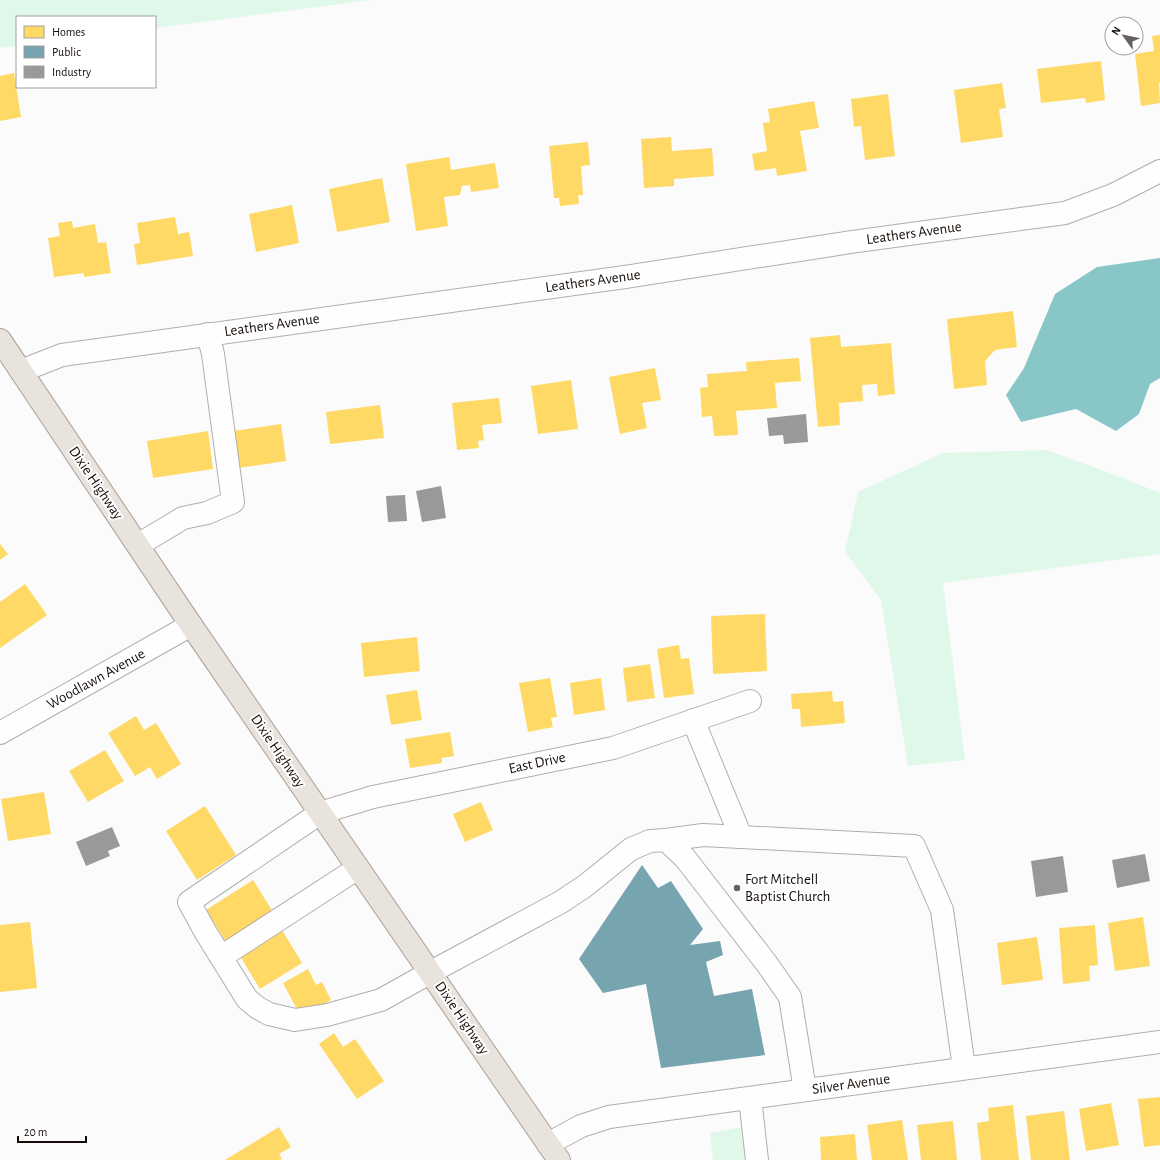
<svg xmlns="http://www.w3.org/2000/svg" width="1160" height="1160" viewBox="0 0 1160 1160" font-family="'Alegreya Sans',sans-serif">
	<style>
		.green { fill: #e0f8e9 }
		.water { fill: #88c6c8 }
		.homes { fill: #ffd966 }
		.public { fill: #76a5af }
		.industry { fill: #999 }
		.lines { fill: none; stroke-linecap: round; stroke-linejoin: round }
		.minor-casing { stroke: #b2adab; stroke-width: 24 }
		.major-casing { stroke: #aaa097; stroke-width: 24 }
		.minor { stroke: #fefefe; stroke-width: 22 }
		.major { stroke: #e9e3de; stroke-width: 22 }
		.poi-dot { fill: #66605e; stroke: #fff; stroke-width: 1.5 }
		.labels { text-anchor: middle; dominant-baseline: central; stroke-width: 4; stroke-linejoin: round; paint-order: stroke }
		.street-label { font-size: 15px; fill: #160d09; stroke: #fff }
		.poi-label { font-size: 15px; fill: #160d09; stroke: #fff; text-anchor: start }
	</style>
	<rect width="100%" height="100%" fill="#fbfbfb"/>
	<!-- green -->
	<g class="green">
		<path d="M0 0H371L155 28V17H17V46L0 48Z"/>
		<path d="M1047 450 1120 477 1160 493V554L943 583 965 760 908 766 881 600 845 551 858 492 943 453Z"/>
		<path d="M749 1126 753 1160H713L710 1133Z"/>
	</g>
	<!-- water -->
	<path class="water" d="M1160 258V378L1150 384 1139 414 1116 431 1076 409 1021 422 1006 395 1024 368 1055 294 1097 267Z"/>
	<!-- homes -->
	<g class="homes">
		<path d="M1160 35V83H1159L1160 103 1141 106 1135 54 1154 51 1152 36Z"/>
		<path d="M1101 61 1105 100 1086 103 1085 98 1041 103 1037 69Z"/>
		<path d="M14 73 21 117 0 121V76Z"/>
		<path d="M1002 83 1006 108 999 109 1003 137 961 143 954 90Z"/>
		<path d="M888 94 895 156 865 160 861 126 854 127 851 99Z"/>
		<path d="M814 101 819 128 800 131 807 171 777 176 776 168 755 171 752 154 767 151 763 123 770 122 768 109Z"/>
		<path d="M671 137 672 151 712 148 714 176 674 179V186L644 188 641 139Z"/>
		<path d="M588 142 590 165 581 166 583 195H578L579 204 560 206 559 198H554L549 146Z"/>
		<path d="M449 157 451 170 495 163 499 188 471 192 470 185 462 186 460 195 444 197 448 226 416 231 406 164Z"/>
		<path d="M382 178 390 222 337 232 329 189Z"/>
		<path d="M292 205 299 243 256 252 249 214Z"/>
		<path d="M175 217 178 234 189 232 193 256 137 265 134 244 140 243 137 223Z"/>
		<path d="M72 221 73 228 95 224 98 243 106 242 111 273 84 277V273L54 277 48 238 60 236 58 223Z"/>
		<path d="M1013 311 1017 347 995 350 985 361 987 385 954 389 947 319Z"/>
		<path d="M840 335 841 347 891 343 895 394 878 396 877 384 862 385 863 401 839 403 840 425 818 427 810 338Z"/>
		<path d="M799 358 801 381 775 383 777 408 736 411 738 435 714 436 712 416 702 417 700 388 708 387 707 374 747 371 746 362Z"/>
		<path d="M655 368 661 400 642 403 647 428 620 434 609 377Z"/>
		<path d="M571 380 578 429 538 434 531 386Z"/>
		<path d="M499 398 502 423 482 425 484 440 478 441 479 448 457 450 452 403Z"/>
		<path d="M380 405 384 438 330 444 326 412Z"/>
		<path d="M281 424 286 461 238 468 233 431Z"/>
		<path d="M208 431 213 469 153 478 147 441Z"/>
		<path d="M0 544 8 554 0 560Z"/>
		<path d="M25 584 47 615 0 648V602Z"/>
		<path d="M765 614 767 671 713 674 711 616Z"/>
		<path d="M417 637 420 671 364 677 361 643Z"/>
		<path d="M679 645 681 659 689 658 694 694 664 698 657 649Z"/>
		<path d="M650 664 655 698 627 702 623 668Z"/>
		<path d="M550 678 557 717 551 718 553 727 528 732 519 683Z"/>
		<path d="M601 678 605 710 574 715 570 683Z"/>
		<path d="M417 690 422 720 391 725 386 695Z"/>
		<path d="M832 691 833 702 843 701 845 723 801 727 800 709H792L791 694Z"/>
		<path d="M136 716 144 730 156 723 181 764 157 779 150 767 135 776 108 733Z"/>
		<path d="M450 732 454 756 442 758V763L410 768 405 739Z"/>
		<path d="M105 750 124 781 88 802 69 771Z"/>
		<path d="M44 792 51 834 8 841 1 799Z"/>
		<path d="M481 802 493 830 465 842 453 814Z"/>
		<path d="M205 806 236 855 197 880 166 831Z"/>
		<path d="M253 880 273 912 226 942 206 910Z"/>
		<path d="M1143 917 1150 966 1115 971 1108 923Z"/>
		<path d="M30 922 37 988 0 992V925Z"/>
		<path d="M1095 925 1098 965 1089 966 1090 981 1063 984 1059 928Z"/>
		<path d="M282 930 302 963 260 989 240 956Z"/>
		<path d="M1037 937 1043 980 1002 985 997 943Z"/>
		<path d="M308 969 316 985 322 982 331 1000 301 1017 283 983Z"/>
		<path d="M334 1033 343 1047 355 1039 384 1081 357 1099 319 1044Z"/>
		<path d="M1160 1097V1145L1144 1147 1138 1099Z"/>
		<path d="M1111 1103 1119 1145 1086 1151 1079 1109Z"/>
		<path d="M1013 1105 1019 1160H981L977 1123 989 1121 988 1108Z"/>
		<path d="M1064 1111 1070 1160H1031L1026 1116Z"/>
		<path d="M902 1120 908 1160H872L867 1125Z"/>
		<path d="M953 1121 957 1160H921L917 1125Z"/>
		<path d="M279 1127 291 1147 279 1154 282 1159 280 1160H225Z"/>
		<path d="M855 1134 857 1160H821L820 1137Z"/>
	</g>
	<!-- public -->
	<path class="public" d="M642 865 658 888 671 881 703 929 690 945 720 941 723 955 706 962 714 996 752 989 765 1055 661 1068 646 984 603 993 579 959Z"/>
	<!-- industry -->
	<g class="industry">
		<path d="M806 414 808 442 784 444 783 435 769 436 767 418Z"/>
		<path d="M441 486 446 518 422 522 416 491Z"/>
		<path d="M405 495 407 521 388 522 386 496Z"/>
		<path d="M112 827 120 846 108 851 110 856 86 866 76 842Z"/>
		<path d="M1145 854 1150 881 1117 888 1112 860Z"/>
		<path d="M1063 856 1068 892 1036 897 1031 861Z"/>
	</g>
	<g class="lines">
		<defs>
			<g id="minor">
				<path d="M21 371 62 355 625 277 851 242 1065 213 1113 195 1160 171"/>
				<path d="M138 545 183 518 207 513 233 502 213 354 208 334"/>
				<path d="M750 701 613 748 373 797 320 813 189 902 206 933 247 999 258 1008 269 1014 295 1020 327 1015 381 1000 431 972 561 902 585 886 631 849 650 841 666 840 685 858 767 964 790 997 805 1090"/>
				<path d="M693 720 741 837"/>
				<path d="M0 733 191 625"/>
				<path d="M666 840 703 835 914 846 942 910 964 1068"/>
				<path d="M221 957 358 868"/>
				<path d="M750 1098 757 1160"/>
				<path d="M548 1144 581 1126 609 1117 1160 1042"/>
			</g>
			<path id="major" d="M0 340 191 625 559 1160"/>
		</defs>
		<!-- minor casing -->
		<use href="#minor" class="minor-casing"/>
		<!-- major casing -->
		<use href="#major" class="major-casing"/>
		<!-- minor -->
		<use href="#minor" class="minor"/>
		<!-- major -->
		<use href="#major" class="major"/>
	</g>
	<!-- markers -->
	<circle class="poi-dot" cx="737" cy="888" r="4"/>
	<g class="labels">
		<!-- street labels -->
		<g class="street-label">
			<text transform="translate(914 233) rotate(-8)">Leathers Avenue</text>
			<text transform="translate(593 281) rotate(-8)">Leathers Avenue</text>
			<text transform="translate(272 325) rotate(-8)">Leathers Avenue</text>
			<text transform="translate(96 483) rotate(56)">Dixie Highway</text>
			<text transform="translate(96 679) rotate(-29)">Woodlawn Avenue</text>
			<text transform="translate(278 751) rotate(56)">Dixie Highway</text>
			<text transform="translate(537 763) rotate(-12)">East Drive</text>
			<text transform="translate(462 1018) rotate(56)">Dixie Highway</text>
			<text transform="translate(851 1084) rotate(-8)">Silver Avenue</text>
		</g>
		<!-- poi labels -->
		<g class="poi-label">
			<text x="745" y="879">Fort Mitchell<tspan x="745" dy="17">Baptist Church</tspan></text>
		</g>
	</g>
	<!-- legend -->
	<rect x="16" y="16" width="140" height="72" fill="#ffffff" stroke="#a29e9d"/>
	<rect x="24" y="26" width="20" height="12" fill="#ffd966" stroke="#a29e9d"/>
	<text x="52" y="36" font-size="12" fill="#160d09">Homes</text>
	<rect x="24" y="46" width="20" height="12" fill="#76a5af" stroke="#a29e9d"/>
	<text x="52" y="56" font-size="12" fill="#160d09">Public</text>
	<rect x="24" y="66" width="20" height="12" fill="#999999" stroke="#a29e9d"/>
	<text x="52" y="76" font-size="12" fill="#160d09">Industry</text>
	<!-- north arrow -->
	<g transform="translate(1124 36) rotate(303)"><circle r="19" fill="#ffffff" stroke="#a29e9d"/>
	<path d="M0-3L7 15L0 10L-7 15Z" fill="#66605e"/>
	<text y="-6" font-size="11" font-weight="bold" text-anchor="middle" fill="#160d09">N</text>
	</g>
	<!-- scale -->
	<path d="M18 1136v6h68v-6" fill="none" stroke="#160d09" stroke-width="2"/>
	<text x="24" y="1136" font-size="12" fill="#160d09" stroke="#ffffff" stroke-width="3" paint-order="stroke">20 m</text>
</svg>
